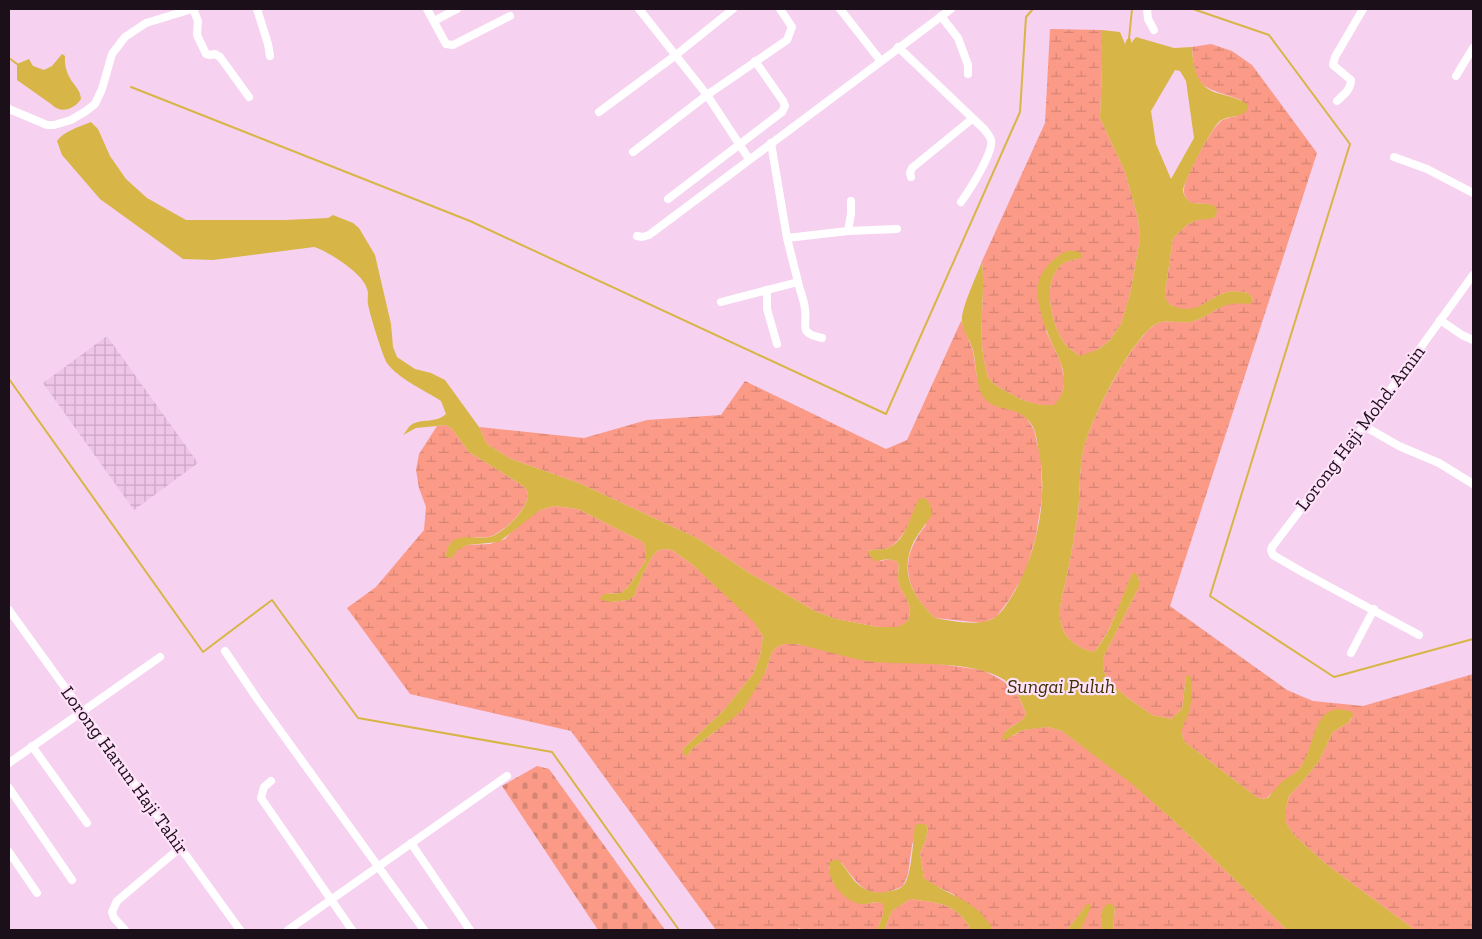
<svg xmlns="http://www.w3.org/2000/svg" width="1482" height="939" viewBox="0 0 1482 939" font-family="'Zilla Slab',serif">
	<style>
		.industrial { fill: url(#industrial-grid) }
		.wetland { fill: url(#wetland-marsh) }
		.cemetery { fill: url(#cemetery-stones) }
		.water { fill: #d7b547; fill-rule: evenodd }
		.lines { fill: none; stroke-linecap: round; stroke-linejoin: round }
		.stream { stroke: #d7b547; stroke-width: 2 }
		.minor { stroke: #fff; stroke-width: 8 }
		.labels { text-anchor: middle; dominant-baseline: central; stroke-width: 4.5; stroke-linejoin: round; paint-order: stroke }
		.street-label { font-size: 19px; fill: #1b0f19; stroke: #ffe1fa }
		.water-label { font-size: 20px; font-style: italic; fill: #3d3000; stroke: #ffe1fa }
	</style>
	<defs>
		<pattern id="industrial-grid" width="8" height="8" patternUnits="userSpaceOnUse" patternTransform="scale(1.25)"><rect width="8" height="8" fill="#eec4e7"/><path d="M0 4h8M4 0v8" fill="none" stroke="#cca7c6"/></pattern>
		<pattern id="wetland-marsh" width="20" height="14" patternUnits="userSpaceOnUse" patternTransform="scale(1.25)"><rect width="20" height="14" fill="#fa9a87"/><path d="M1 5h8M5 5V1M11 12h8M15 12V8" fill="none" stroke="#d68474"/></pattern>
		<pattern id="cemetery-stones" width="16" height="16" patternUnits="userSpaceOnUse" patternTransform="scale(1.25)"><rect width="16" height="16" fill="#fa9a87"/><path d="M2 7V4a2 2 0 0 1 4 0v3zM10 15v-3a2 2 0 0 1 4 0v3z" fill="#d68474"/></pattern>
	</defs>
	<rect width="100%" height="100%" fill="#f6d2f0"/>
	<!-- industrial -->
	<path class="industrial" d="M107 336 198 463 134 510 43 383Z"/>
	<!-- wetland -->
	<g class="wetland">
		<path d="M1050 29 1102 30V68L1100 118 1125 172 1138 218 1140 239 1130 294 1121 324 1110 340 1099 349 1086 355 1080 356C1075 352 1069 349 1065 344 1051 325 1039 276 1066 262 1069 260 1074 260 1077 259L1052 261 1046 331 1060 361 1065 380 1061 398 1054 406C1040 406 1025 402 1013 395 1004 390 994 386 988 377 987 374 986 369 985 365 977 331 986 296 982 261L1045 123Z"/>
		<path d="M1211 44 1232 51 1252 65 1317 153 1170 606 1287 690 1313 701 1363 706 1473 674V930H1415L1326 864 1294 835 1285 821V812L1289 796 1304 780 1319 761 1333 732 1349 722 1352 718 1319 723C1312 738 1310 756 1299 769 1290 780 1277 787 1267 798L1261 799 1255 796 1185 742C1173 720 1201 700 1186 676L1182 709 1171 719 1152 715 1128 698 1108 681 1103 669V658L1137 591 1139 579 1132 574C1121 600 1112 630 1094 652 1079 649 1065 639 1061 624 1057 608 1064 591 1067 575 1071 557 1074 538 1077 519 1081 496 1078 471 1084 448 1091 419 1131 340 1156 324 1167 318 1182 325 1194 321 1219 312 1218 301 1250 303L1253 299 1248 293C1242 292 1234 291 1228 292 1207 296 1192 324 1166 301L1165 293 1173 238 1187 225 1197 220 1215 217 1217 212 1209 204 1190 203C1187 199 1183 195 1184 189 1185 177 1210 131 1219 123 1223 119 1231 117 1237 116L1241 100C1204 86 1195 92 1192 47Z"/>
		<path d="M961 321 973 351 977 378 997 406 1020 412 1026 417 1034 430 1041 460 1042 498 1036 536 1025 573 1009 600 996 617 983 623 935 618C904 589 898 559 926 525L918 502C914 516 901 543 888 548 882 550 875 549 868 551L881 561 889 559 898 562C899 568 898 573 898 579 900 596 915 600 908 621L899 627H878L836 619 815 611 751 574 697 538 579 483 511 459 487 444 479 427 584 438 647 420 721 415 745 381 886 449 907 440Z"/>
		<path d="M446 425 452 429 469 452 522 485C524 487 526 488 527 491 533 505 505 530 494 535 487 539 478 536 471 538 463 539 456 543 449 545L446 555 467 545 490 544 505 539 517 526 540 510 554 506 578 509 643 542 646 549V560L628 587 621 593 604 594 611 602 627 600 634 596 642 576 651 558 657 551 664 549 672 550 693 565 725 593 755 622 763 637 760 655 753 674 724 710 687 745 682 750 688 755 692 749 716 731 765 673 772 652 777 647 784 644H795L982 670C1006 681 1017 688 1026 714 1022 724 1012 724 1005 732L1013 736 1023 730 1036 728 1048 727 1062 731 1132 783 1173 820 1287 930H1113L1115 907 1102 911V930H1081L1088 910 1084 908 1067 930H992V927L953 894 932 884 924 878 920 853 926 839 928 827 925 824H919L912 845 908 874 903 886C870 902 861 889 842 863L829 867 833 883 864 904 879 902 883 904V914L877 930H803L799 928 797 930H716L571 731 410 694 347 608 376 587 424 530 426 507 419 488 416 470 419 454 437 426Z"/>
		<path d="M910 899C938 903 956 902 971 930H884L892 911Z"/>
	</g>
	<!-- cemetery -->
	<path class="cemetery" d="M537 766 549 769 665 930H598L502 786Z"/>
	<!-- water -->
	<g class="water">
		<path d="M1102 30 1120 32 1125 44 1127 39H1131V43L1136 37 1174 48 1192 47C1193 66 1196 87 1217 93 1228 96 1238 98 1247 104L1248 109C1242 118 1229 115 1220 121 1211 128 1185 179 1183 190 1183 195 1187 199 1191 203L1209 204 1216 207 1217 212 1215 217 1209 219 1197 220 1187 225 1173 238 1165 293C1166 301 1168 305 1176 307 1199 315 1209 296 1228 292 1234 290 1242 292 1248 293L1253 299 1250 304C1218 301 1219 312 1194 321 1182 325 1167 318 1156 324 1131 339 1091 419 1084 448 1078 471 1081 496 1077 519 1074 538 1071 557 1067 575 1064 591 1057 608 1061 624 1065 639 1079 649 1094 652 1113 630 1120 600 1132 574L1136 573 1140 583 1137 591 1103 658V669L1108 681 1128 698 1152 715 1171 719 1182 709 1186 676H1190C1192 686 1192 702 1189 712 1185 723 1178 730 1185 742L1255 796 1261 799 1268 798C1272 792 1278 786 1283 781 1288 777 1295 774 1299 769 1317 748 1311 697 1352 712L1353 715 1349 722 1333 732 1319 761 1304 780 1289 796 1285 812V821L1294 835 1326 864 1415 930H1287L1173 820 1132 784 1062 731 1048 727 1023 730 1005 740 1002 738C1006 725 1021 726 1026 714 1022 701 1014 687 1003 679 972 660 910 665 874 662 850 659 820 649 796 644H784L777 647 772 652 765 673 744 708 733 718 692 749 688 755 685 756 682 750 687 745 724 710 753 674 760 655 763 637 755 623 693 565 672 550 664 549 657 551 651 558 642 576 634 596 628 600 611 602 601 600 600 598 604 594 621 593 628 587 646 560V549L643 542 578 509 554 506 540 510 499 542 467 545 456 551 452 558 446 557C446 551 448 544 454 540 465 534 482 540 493 536 505 531 533 505 527 491 526 488 524 487 522 485L469 452 452 429 446 425 416 428 403 435C406 432 408 427 411 425 421 418 435 424 446 414L441 401C426 391 397 378 387 363 383 357 369 312 368 304 367 299 369 293 367 289 364 274 328 251 314 247L213 260 183 259 100 199 62 155 57 141C64 131 79 127 91 122L98 129 110 156 126 179 147 198 186 220H285L328 218 333 215 353 223 359 228 375 255 391 324 393 347 397 357 415 369 431 373 445 380 479 427 487 444 511 459 579 483 697 538 751 574 815 611 836 619 878 627H898L908 621C915 600 900 596 898 579 898 573 899 568 898 562L889 559 875 561 869 555 868 551C875 549 882 550 888 548 907 541 910 513 920 498L926 499 930 504 932 515C926 524 919 532 914 541 899 572 912 596 935 618 951 621 980 627 994 618 1003 612 1010 599 1015 591 1038 549 1049 494 1038 447 1037 441 1036 434 1034 429 1021 402 999 415 984 398 976 388 976 362 973 350 970 341 963 331 962 322 960 310 978 273 982 261 986 296 977 331 985 365 986 369 987 374 988 377 994 386 1004 390 1013 395 1025 402 1040 406 1054 405 1060 399 1064 391 1064 381 1065 368 1056 353 1051 341 1045 328 1035 299 1038 285 1040 273 1048 264 1057 257 1065 250 1072 249 1081 253V258C1076 259 1070 260 1066 262 1039 276 1051 325 1065 344 1069 349 1075 352 1080 356L1099 349 1110 340 1121 324 1130 294 1140 239 1138 218 1125 172 1100 118 1102 68ZM1175 70 1180 71 1186 81 1194 138 1171 179 1156 144 1151 111Z"/>
		<path d="M62 54 65 56C64 66 68 77 74 84 78 90 80 91 81 99 74 110 60 114 51 104L17 80V64L29 59 33 66 44 70 52 66Z"/>
		<path d="M919 824H925L928 827 926 839 920 853 924 878C940 890 960 896 976 909 982 913 987 921 992 927V930H971C956 902 938 903 910 899L892 911 884 930H877L883 914V904C875 899 868 906 860 904 842 899 826 881 830 862L837 859C846 866 850 878 859 885 866 891 876 894 885 892 890 891 899 890 903 886 912 877 913 839 915 825Z"/>
		<path d="M1109 903 1115 907 1113 930H1102V911L1106 905Z"/>
		<path d="M1087 904H1089L1091 906 1081 930H1067Z"/>
	</g>
	<g class="lines">
		<!-- stream -->
		<g class="stream">
			<path d="M1193 9 1269 35 1350 144 1210 596 1334 677 1473 639"/>
			<path d="M1129 39 1132 9"/>
			<path d="M9 58 17 64"/>
			<path d="M131 87 470 221 886 414 1020 112 1026 17 1033 9"/>
			<path d="M9 379 203 652 272 600 358 718 552 752 679 930"/>
		</g>
		<!-- minor -->
		<g class="minor">
			<path d="M193 9 198 21 197 35 206 54 210 55 215 54 220 57 249 97"/>
			<path d="M257 9 268 44 270 56"/>
			<path d="M427 9 446 44 453 45 510 16"/>
			<path d="M639 9 707 95 749 159"/>
			<path d="M840 9 880 60"/>
			<path d="M1147 9 1148 19 1154 30"/>
			<path d="M941 16 958 38 968 65V74"/>
			<path d="M434 21 457 9"/>
			<path d="M898 47 984 129C986 132 990 136 991 140 994 152 969 191 961 202"/>
			<path d="M1456 76 1473 48"/>
			<path d="M1337 101C1343 95 1351 90 1351 80L1333 65 1335 57 1363 9"/>
			<path d="M9 109 47 125H54L71 120 86 111 95 104 102 89 112 54 125 37 146 23 192 9"/>
			<path d="M599 112 676 55 733 9"/>
			<path d="M633 152 707 95 787 40 792 27 780 9"/>
			<path d="M1394 157 1427 169 1473 193"/>
			<path d="M911 177 910 173 912 168 972 119"/>
			<path d="M668 199 782 112 785 106 783 101 755 61"/>
			<path d="M848 231 897 229"/>
			<path d="M637 236 642 237 649 235 951 9"/>
			<path d="M787 238 848 231 851 214V201"/>
			<path d="M798 282C800 291 804 300 805 309 808 326 797 333 822 338"/>
			<path d="M767 290V309L777 344"/>
			<path d="M721 302 798 282 787 238 771 143"/>
			<path d="M1440 320 1462 335 1473 340"/>
			<path d="M1364 426 1399 446 1439 463 1473 484"/>
			<path d="M9 610 240 930"/>
			<path d="M1419 635 1304 573 1273 555 1271 550 1272 547 1364 426 1473 275"/>
			<path d="M225 651 258 700 424 930"/>
			<path d="M1351 653 1374 609"/>
			<path d="M32 746 87 823"/>
			<path d="M9 763 160 657"/>
			<path d="M271 781 264 787 261 798 352 930"/>
			<path d="M9 788 72 880"/>
			<path d="M411 843 470 930"/>
			<path d="M9 852 37 893"/>
			<path d="M125 930 114 918 112 912 117 901 181 847"/>
			<path d="M288 930 507 776"/>
		</g>
	</g>
	<g class="labels">
		<!-- street labels -->
		<g class="street-label">
			<text transform="translate(1360 428) rotate(-53)">Lorong Haji Mohd. Amin</text>
			<text transform="translate(125 770) rotate(54)">Lorong Harun Haji Tahir</text>
		</g>
		<!-- water labels -->
		<g class="water-label">
			<text x="1061" y="686">Sungai Puluh</text>
		</g>
	</g>
	<!-- border -->
	<rect width="1482" height="939" fill="none" stroke="#1b0f19" stroke-width="20"/>
</svg>
